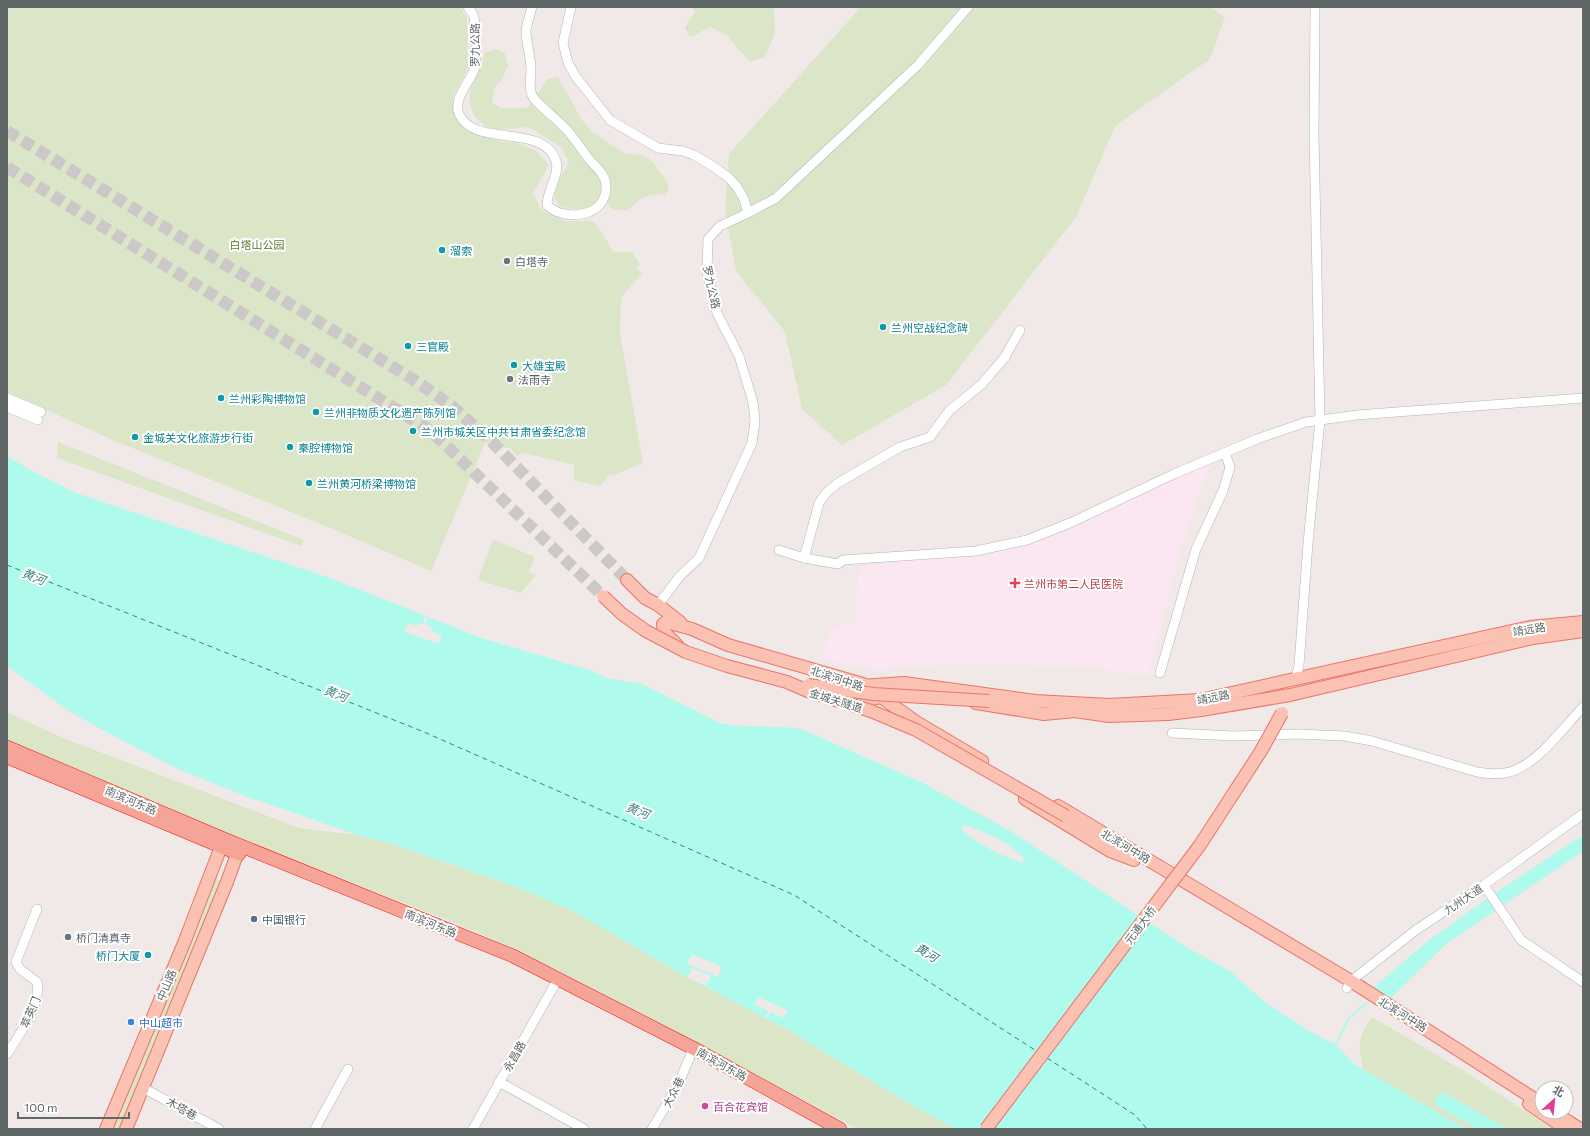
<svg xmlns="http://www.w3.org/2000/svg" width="1590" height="1136" viewBox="0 0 1590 1136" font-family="Commissioner,'Noto Sans SC',sans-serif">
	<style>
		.medical { fill: #fbe7f1 }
		.green { fill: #dae6c7 }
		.water { fill: #aefaec; fill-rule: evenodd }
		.pier { fill: #f0e9e8 }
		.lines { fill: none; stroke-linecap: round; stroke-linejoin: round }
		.stream { stroke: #aefaec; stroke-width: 2 }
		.ferry { stroke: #3a817a; stroke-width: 1; stroke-dasharray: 5 4; stroke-linecap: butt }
		.major-tunnel { stroke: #ccc8c8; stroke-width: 12; stroke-dasharray: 12 6; stroke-linecap: butt }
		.minor-casing { stroke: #b0b6b6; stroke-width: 10 }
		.major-casing { stroke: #ea7467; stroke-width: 14 }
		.highway-casing { stroke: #eb1b0d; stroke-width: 14 }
		.minor { stroke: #fff; stroke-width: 9 }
		.major { stroke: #fbc2b3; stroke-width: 12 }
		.highway { stroke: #f7a498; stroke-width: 13 }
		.major-bridge-casing { stroke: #ea7467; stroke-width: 14; stroke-linecap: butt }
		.major-bridge { stroke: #fbc2b3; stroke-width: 12 }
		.culture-dot { fill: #0f9aa8; stroke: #fff; stroke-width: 1.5 }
		.worship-dot { fill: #6b7280; stroke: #fff; stroke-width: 1.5 }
		.health-dot { fill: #e0444e; stroke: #fff; stroke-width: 1.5 }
		.service-dot { fill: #5c6f8a; stroke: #fff; stroke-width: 1.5 }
		.shop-dot { fill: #3f7fe0; stroke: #fff; stroke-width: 1.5 }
		.hotel-dot { fill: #d1479c; stroke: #fff; stroke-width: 1.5 }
		.labels { text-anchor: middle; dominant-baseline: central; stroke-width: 4; stroke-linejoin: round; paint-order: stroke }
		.street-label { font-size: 11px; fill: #5f6767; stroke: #fff }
		.park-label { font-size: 11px; fill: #607d38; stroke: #fff }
		.culture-label { font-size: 11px; fill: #0d838f; stroke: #fff; text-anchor: start }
		.worship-label { font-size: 11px; fill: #5b616d; stroke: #fff; text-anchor: start }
		.health-label { font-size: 11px; fill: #be3a42; stroke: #fff; text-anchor: start }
		.service-label { font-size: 11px; fill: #4e5e75; stroke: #fff; text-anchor: start }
		.shop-label { font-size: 11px; fill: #366cbe; stroke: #fff; text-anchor: start }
		.hotel-label { font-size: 11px; fill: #b23c85; stroke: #fff; text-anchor: start }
		.water-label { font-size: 12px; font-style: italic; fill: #3a817a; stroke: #fff }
	</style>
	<rect width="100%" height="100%" fill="#f0e9e8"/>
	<!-- medical -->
	<path class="medical" d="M1211 461 1184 537 1148 676 1096 668 974 663 878 670 851 666 823 659 828 628 837 629 838 624 855 623 859 567 893 563 1041 531Z"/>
	<!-- green -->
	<g class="green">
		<path d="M7 7H460L467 18 468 68 453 96 456 116 472 132 503 142H515L535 150 549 165 533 193 541 210 564 221H594L614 252H632L640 264 637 270 642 273 621 298 620 334 643 463 614 475 610 474 600 486 574 480V465L524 453 517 456 511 449 485 443 431 571 311 520 115 441 7 392Z"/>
		<path d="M691 7H774L775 34 764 58 750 61 736 47 727 35 710 27 693 36H689L685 28 695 11Z"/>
		<path d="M861 7H1209L1225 17 1210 59 1115 126 1076 217 946 385 842 445 802 409 785 332 736 271 725 210 729 154Z"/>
		<path d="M497 49 505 54 508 66 501 81 494 88 492 102 500 108H526L535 99 547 79 558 77 582 120 592 132 624 153 642 155 650 159 668 183 669 189 664 195C648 192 638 200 627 211L613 209 604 200C584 211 580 212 558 205L553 191 569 162 561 147 529 127 496 130 486 127 474 116 470 105V90L482 65 484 53Z"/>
		<path d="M58 442 304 540 301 546 57 458Z"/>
		<path d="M493 539 535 557 529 572 536 575 521 593 478 580Z"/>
		<path d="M7 712 63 738 299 828 357 835 389 843 519 888 575 912 688 978 787 1029 895 1095 955 1129H858L571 977 477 932 202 823 7 743Z"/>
		<path d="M215 878 222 881 120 1129H111Z"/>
		<path d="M1372 1017 1464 1071 1552 1129H1466L1363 1070C1359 1044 1356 1040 1372 1017Z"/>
	</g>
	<!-- water -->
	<g class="water">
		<path d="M7 456 32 471 76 493 330 578 481 638 593 671 606 678 642 684 720 723C746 729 774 724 801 729L921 782 1009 830 1183 945 1231 972 1266 1003 1309 1031 1336 1045 1354 1064 1466 1129H955L895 1095 787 1029 688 978 575 912 519 888 390 843 357 835 248 797 178 769 108 733 69 711 7 666ZM965 825C978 830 1023 847 1024 862 1012 862 966 839 961 827Z"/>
		<path d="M1583 835V851L1445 945 1391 998 1373 988 1429 940 1494 894Z"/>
		<path d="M1441 1093 1446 1094 1508 1129H1478L1437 1106 1435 1099Z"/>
	</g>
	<!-- pier -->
	<g class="pier">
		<path d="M425 617 428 618 426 625 432 627 431 631 442 635 439 644 405 632 408 623 417 626 419 623 423 624Z"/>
		<path d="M692 954 722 967 718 977 703 970 702 972 711 976 706 986 688 978 692 968 700 972 701 970 687 964Z"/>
		<path d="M758 997 788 1010 784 1018 770 1012 768 1018 766 1017 768 1011 755 1005Z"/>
	</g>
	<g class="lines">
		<!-- stream -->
		<path class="stream" d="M1335 1046 1348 1019 1371 999"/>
		<!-- ferry -->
		<g class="ferry">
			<path d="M7 565 424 732 794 895 1038 1052"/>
			<path d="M1047 1058 1135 1115 1147 1129"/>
		</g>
		<!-- major-tunnel -->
		<g class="major-tunnel">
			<path d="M7 131 414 380 452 406 492 442 627 580"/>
			<path d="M7 167 431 431 603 596"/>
		</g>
		<defs>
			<g id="minor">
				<path d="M468 7C470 10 473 14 474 17 476 29 478 62 473 72 468 84 453 100 459 114 475 149 543 122 556 161 560 175 547 190 547 205 563 222 608 218 606 185 605 173 595 167 588 158 581 148 574 138 566 129 558 120 538 105 533 97 528 89 531 78 531 70 531 57 526 43 526 31 527 23 530 15 532 7"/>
				<path d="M571 7 563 43 568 63 576 77 610 120 658 148 683 151 694 155 711 165 728 177 737 187 744 199 748 213 720 226 708 239 707 272 717 313 739 356 753 402 755 421 752 443 699 558 679 577 658 605"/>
				<path d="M748 213 776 198 918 65 968 7"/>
				<path d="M7 398 41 412"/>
				<path d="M7 407 38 420"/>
				<path d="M779 550 804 558 838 564 843 560 976 551 1027 540 1070 523 1174 474 1257 439 1306 422 1357 415 1583 398"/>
				<path d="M804 558 819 503 826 493 838 483 900 447 930 437 949 411 982 384 1005 357 1020 330"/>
				<path d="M1160 673 1196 549 1223 491 1230 467 1225 453"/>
				<path d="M1296 679 1299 665 1308 543 1320 420 1314 135 1315 7"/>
				<path d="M1172 733 1234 736 1298 734 1345 736 1372 741 1477 772C1489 774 1502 775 1513 771 1540 761 1563 728 1583 707"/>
				<path d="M1484 885 1521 940 1583 982"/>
				<path d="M1347 988 1351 981 1416 930 1484 885 1583 814"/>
				<path d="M7 1054C18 1037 42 1003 37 982L20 969 16 962 37 909"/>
				<path d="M499 1082 584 1129"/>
				<path d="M143 1088 219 1129"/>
				<path d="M315 1129 348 1069"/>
				<path d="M473 1129 555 984"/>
				<path d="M652 1129 678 1085 691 1054"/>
			</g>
			<g id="major">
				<path d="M627 580 645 598 658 605 680 622"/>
				<path d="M677 645 664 632 663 624 666 622 692 629 728 645 863 684 916 722 982 761"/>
				<path d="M861 686 904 683 1035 701 1109 705 1200 700 1530 627 1583 622"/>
				<path d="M976 703 1044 714 1075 711 1109 716 1168 714 1201 710 1290 695 1533 638 1583 631"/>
				<path d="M854 704 884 696"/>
				<path d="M1025 799 1110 851 1134 860"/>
				<path d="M1058 806 1351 981 1542 1104"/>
				<path d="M1529 1104 1566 1129"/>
				<path d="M1561 1117 1580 1129"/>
				<path d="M106 1129 184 943 224 839"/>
				<path d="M126 1129 227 882 240 846"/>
			</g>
			<g id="highway">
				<path d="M7 747 224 839 513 956 693 1048 840 1129"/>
				<path d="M7 757 239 854"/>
			</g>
		</defs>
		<!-- minor casing -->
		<use href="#minor" class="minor-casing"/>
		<!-- major casing -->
		<use href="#major" class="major-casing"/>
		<!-- highway casing -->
		<use href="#highway" class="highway-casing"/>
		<!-- minor -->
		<use href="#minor" class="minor"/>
		<!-- major -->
		<use href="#major" class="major"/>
		<!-- highway -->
		<use href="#highway" class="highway"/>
		<defs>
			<g id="major-bridge">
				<path d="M603 596 622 614 646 631 686 652 727 666 787 682 810 692 871 711 916 730 1066 816"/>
				<path d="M808 685 873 694 989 701"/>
				<path d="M986 1129 1200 845 1261 751 1282 713"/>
			</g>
		</defs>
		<!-- major-bridge casing -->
		<use href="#major-bridge" class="major-bridge-casing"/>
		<!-- major-bridge -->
		<use href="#major-bridge" class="major-bridge"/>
	</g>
	<!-- markers -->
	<g class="culture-dot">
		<circle cx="442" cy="250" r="4"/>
		<circle cx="883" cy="327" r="4"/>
		<circle cx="408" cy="346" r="4"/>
		<circle cx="514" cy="365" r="4"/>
		<circle cx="221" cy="398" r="4"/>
		<circle cx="316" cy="412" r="4"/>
		<circle cx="413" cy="431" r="4"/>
		<circle cx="135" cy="437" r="4"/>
		<circle cx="290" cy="447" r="4"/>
		<circle cx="309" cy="483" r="4"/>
		<circle cx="148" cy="955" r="4"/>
	</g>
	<g class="worship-dot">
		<circle cx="507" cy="261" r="4"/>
		<circle cx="510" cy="379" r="4"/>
		<circle cx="68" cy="937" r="4"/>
	</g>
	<path class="health-dot" d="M1013 577h4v4h4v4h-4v4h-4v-4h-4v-4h4z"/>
	<circle class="service-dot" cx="254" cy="919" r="4"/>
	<circle class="shop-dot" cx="131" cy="1022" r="4"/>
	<circle class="hotel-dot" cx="705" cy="1106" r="4"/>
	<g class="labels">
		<!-- street labels -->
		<g class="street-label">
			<text transform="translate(474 45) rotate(-90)">罗九公路</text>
			<text transform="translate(712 287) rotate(78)">罗九公路</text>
			<text transform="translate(1529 629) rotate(-9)">靖远路</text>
			<text transform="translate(837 678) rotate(18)">北滨河中路</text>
			<text transform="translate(1213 697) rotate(-11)">靖远路</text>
			<text transform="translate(836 700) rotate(17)">金城关隧道</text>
			<text transform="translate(131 800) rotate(23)">南滨河东路</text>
			<text transform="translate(1126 846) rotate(31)">北滨河中路</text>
			<text transform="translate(1463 899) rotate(-34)">九州大道</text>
			<text transform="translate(431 923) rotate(22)">南滨河东路</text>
			<text transform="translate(1140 925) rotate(-53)">元通大桥</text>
			<text transform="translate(166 985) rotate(-67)">中山路</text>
			<text transform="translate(30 1012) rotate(-66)">萃英门</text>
			<text transform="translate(1403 1014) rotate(32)">北滨河中路</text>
			<text transform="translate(514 1056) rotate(-60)">永昌路</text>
			<text transform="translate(722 1064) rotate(29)">南滨河东路</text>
			<text transform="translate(673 1092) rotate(-63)">大众巷</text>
			<text transform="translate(182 1108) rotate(30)">木塔巷</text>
		</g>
		<!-- park labels -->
		<g class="park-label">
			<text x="257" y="244">白塔山公园</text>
		</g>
		<!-- culture labels -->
		<g class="culture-label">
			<text x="450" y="250">溜索</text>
			<text x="891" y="327">兰州空战纪念碑</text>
			<text x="416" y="346">三官殿</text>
			<text x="522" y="365">大雄宝殿</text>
			<text x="229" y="398">兰州彩陶博物馆</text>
			<text x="324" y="412">兰州非物质文化遗产陈列馆</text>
			<text x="421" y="431">兰州市城关区中共甘肃省委纪念馆</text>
			<text x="143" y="437">金城关文化旅游步行街</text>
			<text x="298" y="447">秦腔博物馆</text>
			<text x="317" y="483">兰州黄河桥梁博物馆</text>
			<text x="140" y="955" text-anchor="end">桥门大厦</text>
		</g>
		<!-- worship labels -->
		<g class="worship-label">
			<text x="515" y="261">白塔寺</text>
			<text x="518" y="379">法雨寺</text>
			<text x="76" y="937">桥门清真寺</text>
		</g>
		<!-- health labels -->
		<g class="health-label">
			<text x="1024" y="583">兰州市第二人民医院</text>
		</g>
		<!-- service labels -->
		<g class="service-label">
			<text x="262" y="919">中国银行</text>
		</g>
		<!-- shop labels -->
		<g class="shop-label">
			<text x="139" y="1022">中山超市</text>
		</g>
		<!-- hotel labels -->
		<g class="hotel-label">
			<text x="713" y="1106">百合花宾馆</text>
		</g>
		<!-- water labels -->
		<g class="water-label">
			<text transform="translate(34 576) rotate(21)">黄河</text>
			<text transform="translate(336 693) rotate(21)">黄河</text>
			<text transform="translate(638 810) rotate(21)">黄河</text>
			<text transform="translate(927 952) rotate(32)">黄河</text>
		</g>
	</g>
	<!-- border -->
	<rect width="1590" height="1136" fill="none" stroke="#5f6767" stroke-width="16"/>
	<!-- north arrow -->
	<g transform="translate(1554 1100) rotate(27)"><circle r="19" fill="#ffffff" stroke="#bfc2c2"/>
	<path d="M0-3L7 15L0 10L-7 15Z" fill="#e03e97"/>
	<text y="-6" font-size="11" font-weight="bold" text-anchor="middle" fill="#5f6767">北</text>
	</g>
	<!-- scale -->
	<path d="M18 1112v6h111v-6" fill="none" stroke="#5f6767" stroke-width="2"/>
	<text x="24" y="1112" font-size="12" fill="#5f6767" stroke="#ffffff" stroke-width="3" paint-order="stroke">100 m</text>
</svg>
